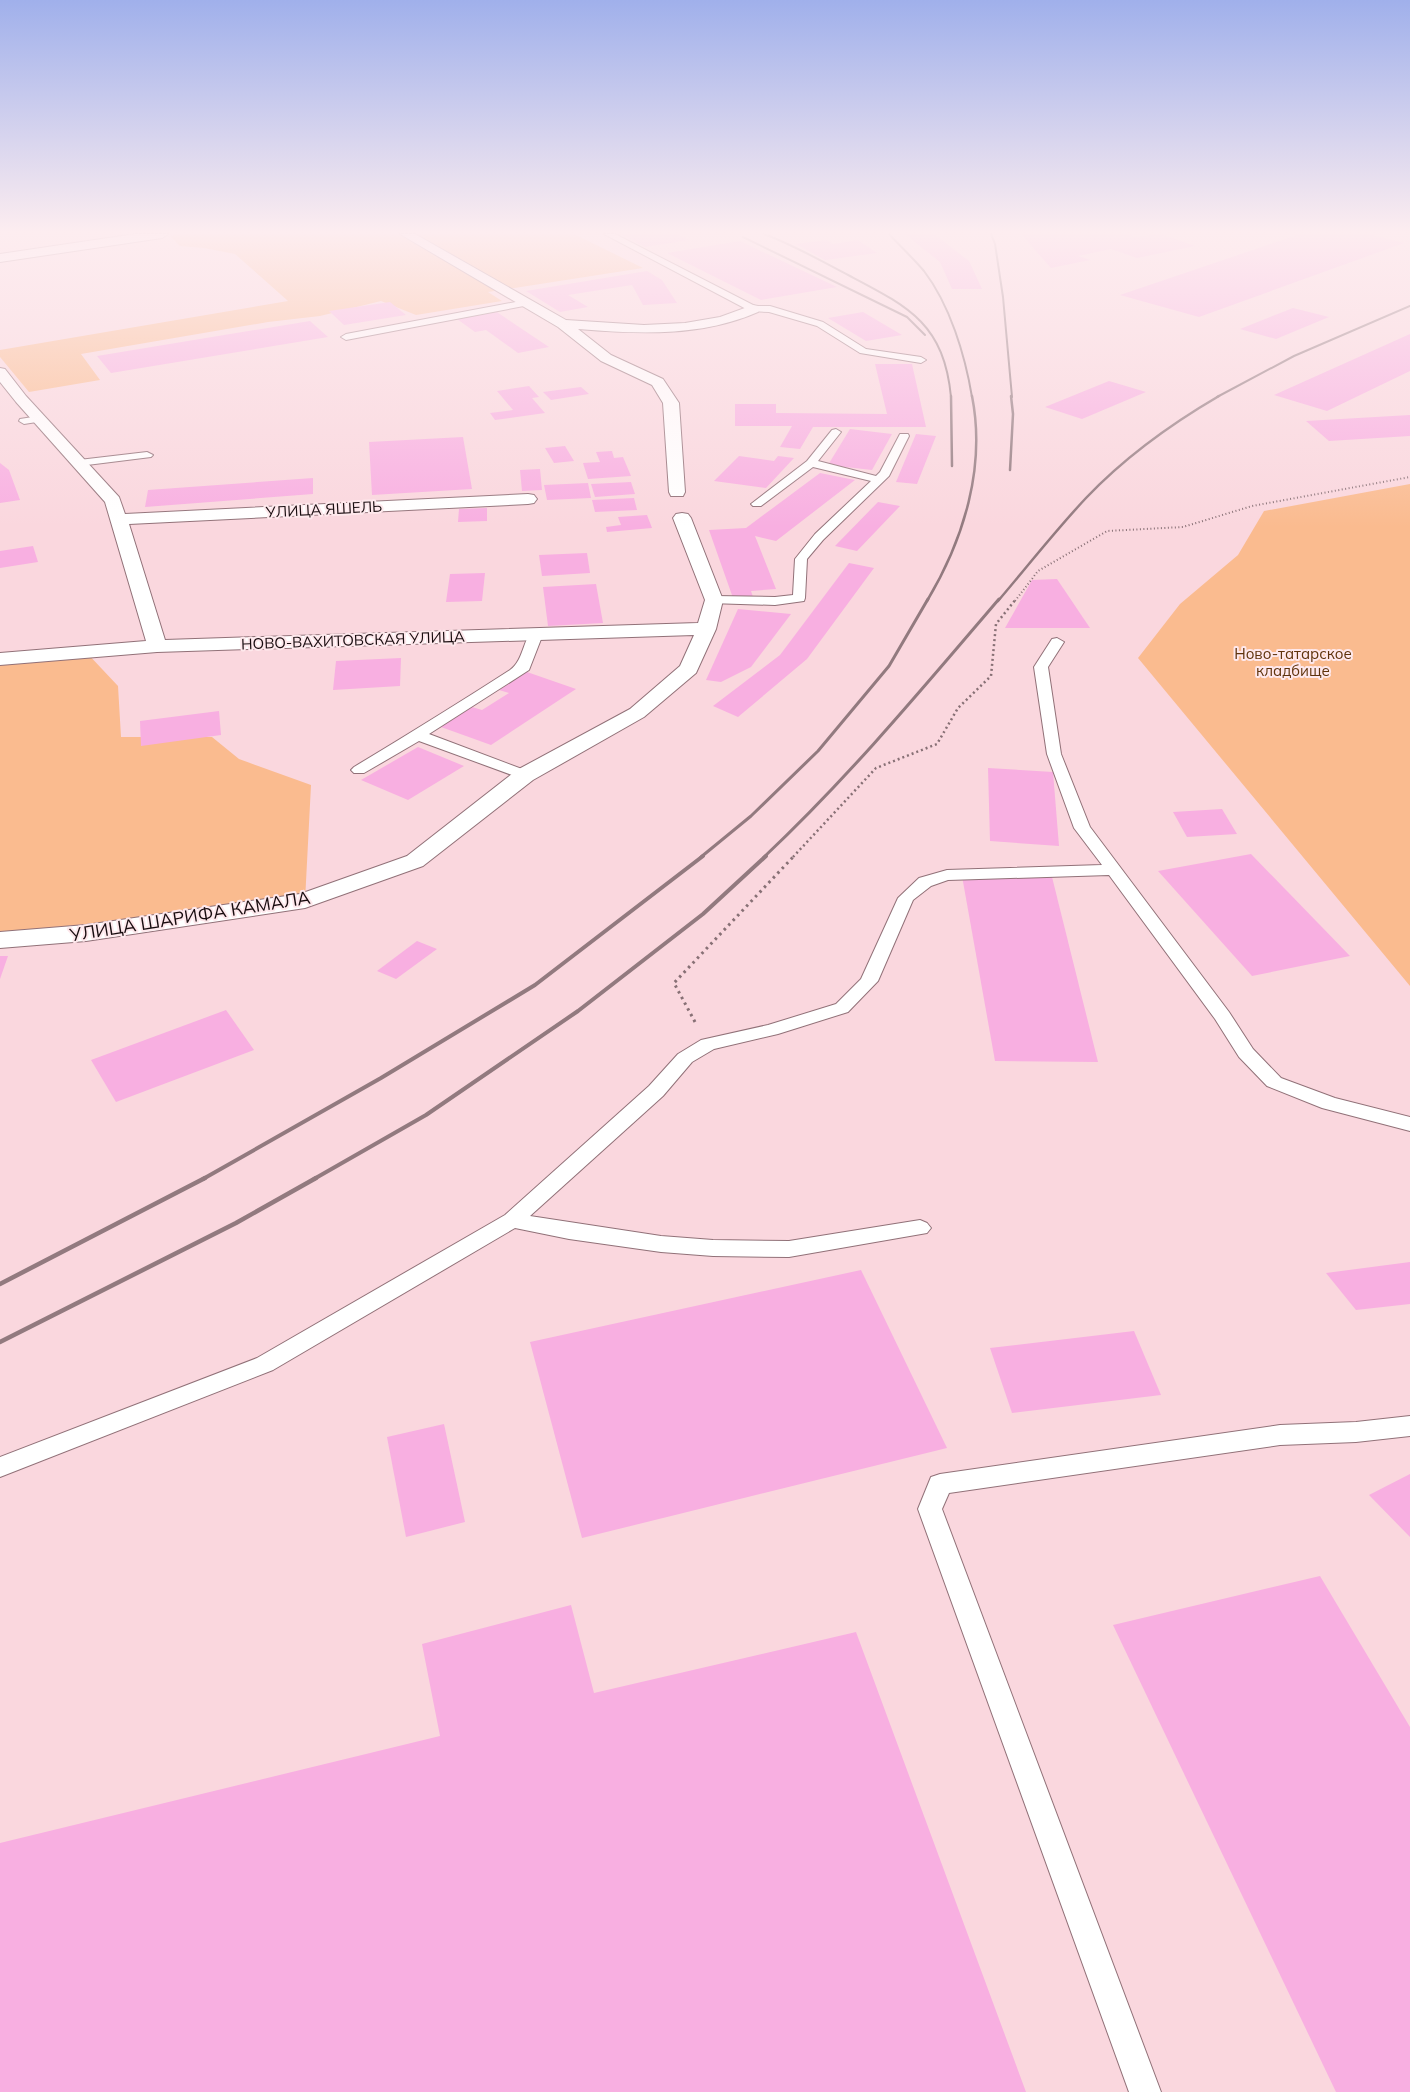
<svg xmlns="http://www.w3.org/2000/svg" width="1410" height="2092" viewBox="0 0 1410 2092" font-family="Mulish,sans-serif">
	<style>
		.green { fill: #fabb8f }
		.building { fill: #f8afe1 }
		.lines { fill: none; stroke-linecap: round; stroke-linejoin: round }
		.lane-casing { stroke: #917178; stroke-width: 2 }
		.street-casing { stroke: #917178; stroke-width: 2 }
		.path-far2 { stroke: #877075; stroke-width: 2; stroke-dasharray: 1 2.5; stroke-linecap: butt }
		.path-far1 { stroke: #877075; stroke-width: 2.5; stroke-dasharray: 2 3; stroke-linecap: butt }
		.path { stroke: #877075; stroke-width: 3; stroke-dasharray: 2.5 4; stroke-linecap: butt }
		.lane { fill: #fff; fill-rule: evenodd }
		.street { fill: #fff; fill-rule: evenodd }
		.rail-far4 { stroke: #927a7f; stroke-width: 2 }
		.rail-far3 { stroke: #927a7f; stroke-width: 2.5 }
		.rail-far2 { stroke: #927a7f; stroke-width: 3 }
		.rail-far1 { stroke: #927a7f; stroke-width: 4 }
		.rail { stroke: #927a7f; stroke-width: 4.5 }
		.labels { text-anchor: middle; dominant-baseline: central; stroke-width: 4; stroke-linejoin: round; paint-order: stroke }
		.far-street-label { font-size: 15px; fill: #180c0f; stroke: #fee8ec }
		.far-park-label { font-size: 15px; fill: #5f320b; stroke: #fee8ec }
		.street-label { font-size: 18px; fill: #180c0f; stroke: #fee8ec }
	</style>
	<rect width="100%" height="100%" fill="#fad7de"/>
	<!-- green -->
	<g class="green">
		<path d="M184 234H574L643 268 488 292 502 301 416 315 381 301 320 316 268 322 81 354 100 380 29 392 0 357V350L288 301 235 254 204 248 180 246 170 236Z"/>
		<path d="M1410 484V986L1138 658 1180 604 1238 555 1264 511Z"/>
		<path d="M86 652 118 686 121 737H212L239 759 311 785 305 901 0 933V659Z"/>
	</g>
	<!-- building -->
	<g class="building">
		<path d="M621 234H678L689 240 645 247Z"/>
		<path d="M905 234H934L969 261 982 289H952L940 262Z"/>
		<path d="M1024 234H1127L1135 237 1161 234 1195 246 1137 258 1111 249 1078 256 1090 260 1051 268 1022 235Z"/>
		<path d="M1300 234H1368L1404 243 1199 317 1120 295Z"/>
		<path d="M827 240 833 244 858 240 877 253 825 260 796 244Z"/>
		<path d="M740 241 837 287 761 300 667 253Z"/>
		<path d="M647 271 662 280 677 303 643 305 632 285 568 295 588 307 560 312 526 291Z"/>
		<path d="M390 302 406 315 344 325 329 311Z"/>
		<path d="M1293 308 1329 317 1276 339 1240 329Z"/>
		<path d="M497 312 516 325 549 347 518 353 486 330 475 332 457 319Z"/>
		<path d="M863 312 902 335 866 341 828 318Z"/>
		<path d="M310 321 328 337 111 373 97 356Z"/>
		<path d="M1410 334V371L1327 411 1274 395Z"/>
		<path d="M875 364H912L926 427H813L800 449 780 447 792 426H735V404H776V413L887 414Z"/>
		<path d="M1109 381 1146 392 1082 419 1045 407Z"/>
		<path d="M529 386 539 397 532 398 545 413 495 420 490 413 513 410 497 391Z"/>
		<path d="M581 387 589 394 551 400 543 392Z"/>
		<path d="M1410 415V436L1329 441 1306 421Z"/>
		<path d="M850 429 892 434 872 470 828 465Z"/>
		<path d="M916 434 936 436 917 484 896 482Z"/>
		<path d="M463 437 472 489 372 495 369 442Z"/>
		<path d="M565 446 574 461 554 463 545 448Z"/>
		<path d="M612 451 614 458 623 457 631 476 588 479 583 463 600 462 596 452Z"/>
		<path d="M739 456 774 461 778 456 794 458 766 488 714 481Z"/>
		<path d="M0 463 9 470 20 500 0 503Z"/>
		<path d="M540 469 542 490 522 491 520 470Z"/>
		<path d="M820 473 855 480 776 541 755 536 776 589 751 591 753 597 733 598 709 530 746 528Z"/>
		<path d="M313 478V494L145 507 148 490Z"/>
		<path d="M631 482 635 494 595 497 591 484Z"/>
		<path d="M588 483 591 498 547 500 544 485Z"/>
		<path d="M634 498 637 510 595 512 592 500Z"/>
		<path d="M878 502 900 506 857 551 835 546Z"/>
		<path d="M487 508V521L458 522 459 509Z"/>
		<path d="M647 515 652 528 607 532 606 527 621 525 618 517Z"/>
		<path d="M33 546 38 562 0 568V551Z"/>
		<path d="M587 553 590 573 542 576 539 555Z"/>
		<path d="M849 563 874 568 807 659 738 717 713 706 780 655Z"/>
		<path d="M485 573 482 601 446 602 450 574Z"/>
		<path d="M1057 579 1090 628H1005L1032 580Z"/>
		<path d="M596 584 603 623 548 626 543 587Z"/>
		<path d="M738 609 791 614 751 667 721 682 706 680Z"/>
		<path d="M401 658 400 686 333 690 336 661Z"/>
		<path d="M527 672 576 689 491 745 441 727 472 707 482 710 509 693 499 690Z"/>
		<path d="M219 711 221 735 141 746 140 721Z"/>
		<path d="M418 747 464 766 408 800 361 780Z"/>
		<path d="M988 768 1053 772 1059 846 990 841Z"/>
		<path d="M1222 809 1237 834 1187 837 1173 812Z"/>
		<path d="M1251 854 1350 956 1252 976 1158 871Z"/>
		<path d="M962 876 1052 877 1098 1062 995 1061Z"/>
		<path d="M417 941 437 949 396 979 377 971Z"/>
		<path d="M0 956H8L0 979Z"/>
		<path d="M226 1010 254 1050 116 1102 91 1060Z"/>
		<path d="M1410 1262V1304L1356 1310 1326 1273Z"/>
		<path d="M861 1270 947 1448 582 1538 530 1342Z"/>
		<path d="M1134 1331 1161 1395 1012 1413 990 1348Z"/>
		<path d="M444 1424 465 1522 406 1537 387 1437Z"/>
		<path d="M1410 1474V1537L1369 1495Z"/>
		<path d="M1320 1576 1410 1727V2092H1336L1113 1625Z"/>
		<path d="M571 1605 594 1693 856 1632 1026 2092H0V1843L440 1736 422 1644Z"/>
	</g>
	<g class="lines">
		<defs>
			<g id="lane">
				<path d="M604 234H615L755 306H770L823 322 866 349 921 357 926 360 921 363 860 353 817 326 769 312 750 311Z"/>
				<path d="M526 300 531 303 529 305 346 340 341 337 346 334Z"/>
				<path d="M39 416 44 419 43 421 24 424 19 421 20 419Z"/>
				<path d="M836 429 841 432 818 461 876 476 880 472 900 434H908L909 436 889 476 823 540 807 559 805 598 804 601 775 605 709 603 708 600 709 597 714 596 775 597 793 595 795 559 815 534 871 481 813 467 761 506H753L751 504 807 461 832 430Z"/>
				<path d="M147 452 153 455 151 457 79 466 73 463 79 460Z"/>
				<path d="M536 630 543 634 529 670 429 734 530 772 533 775 530 778H520L419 741 364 773H354L351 770 354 767C407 735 459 703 510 670 525 660 523 633 536 630Z"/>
				<path d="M1057 638 1064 642 1048 667 1061 754 1090 827 1229 1012 1253 1049 1281 1078 1335 1098 1410 1117V1131L1322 1108 1267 1086 1239 1057 1215 1019 1109 875 948 880 931 886 913 900 878 981 848 1012 778 1034 714 1049 692 1062 663 1096 530 1216 661 1236 713 1240 789 1241 920 1220 927 1223 931 1228 927 1233 789 1257 713 1256 661 1252 569 1239 515 1228 273 1370 0 1477V1457L257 1358 505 1215 649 1086 678 1054 701 1040 768 1025 836 1004 861 979 898 898 919 878 947 870 1102 865 1074 828 1047 754 1034 667 1052 639Z"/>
				<path d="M1410 1416V1436L1356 1442 1280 1445 949 1493 942 1509 1161 2092H1129L918 1509 931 1477 940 1474 1280 1425 1356 1422Z"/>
			</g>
			<g id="street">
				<path d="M135 234H168L162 238 0 262V254Z"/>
				<path d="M400 234H415L566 320 644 325 685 323 720 317 753 305 758 306 760 309 758 312C701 337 639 334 578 329L611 355 663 379 679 403 685 492 683 496H671L669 492 663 403 652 385 601 361 558 327Z"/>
				<path d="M0 368 5 369 26 396 119 497 125 514 528 494 534 495 537 499 534 503 528 504 129 524 165 640 698 623 705 600 673 518 676 514 682 513 688 514 691 518 723 600 716 629 696 673 644 717 533 780 423 866 305 908 86 941 0 948V932L86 925 300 894 407 856 517 770 630 709 680 666 694 635 157 652 0 665V653L146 641 105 502 16 402 0 382Z"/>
			</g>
		</defs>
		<!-- lane casing -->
		<use href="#lane" class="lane-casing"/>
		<!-- street casing -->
		<use href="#street" class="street-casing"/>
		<!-- path-far2 -->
		<path class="path-far2" d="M1015 601 1038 571 1107 531 1183 527 1252 506 1410 477"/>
		<!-- path-far1 -->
		<path class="path-far1" d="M793 857 876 768 937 744 958 708 991 676 996 624 1016 599"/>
		<!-- path -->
		<path class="path" d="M695 1022 674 983 794 856"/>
		<!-- lane -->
		<use href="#lane" class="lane"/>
		<!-- street -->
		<use href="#street" class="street"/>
		<!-- rail-far4 -->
		<g class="rail-far4">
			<path d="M764 234C794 245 821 261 850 276 909 307 944 324 951 397"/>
			<path d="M889 234C900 246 913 258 924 271 950 305 965 355 972 397"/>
			<path d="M991 234 995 244 1003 297 1012 397"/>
			<path d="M743 237 907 317 925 335"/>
			<path d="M1217 397 1294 356 1410 306"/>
		</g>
		<!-- rail-far3 -->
		<g class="rail-far3">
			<path d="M951 396 952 466"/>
			<path d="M1010 470 1013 414 1011 396"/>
			<path d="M927 601C964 539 986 467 972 396"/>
			<path d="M998 601C1027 567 1055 531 1086 498 1124 458 1171 424 1219 396"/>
		</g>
		<!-- rail-far2 -->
		<g class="rail-far2">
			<path d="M701 857 751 816 818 751 889 666 928 599"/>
			<path d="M764 857C849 777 923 688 999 599"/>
		</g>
		<!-- rail-far1 -->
		<g class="rail-far1">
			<path d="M203 1179 381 1078 535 985 703 856"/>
			<path d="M314 1179 426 1115 578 1011 703 914 766 856"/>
		</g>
		<!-- rail -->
		<g class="rail">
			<path d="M0 1284 205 1178"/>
			<path d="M0 1342 236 1223 316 1178"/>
		</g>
	</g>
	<!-- sky -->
	<linearGradient id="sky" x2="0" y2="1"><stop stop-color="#a0b0eb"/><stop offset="0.44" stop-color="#fdedf0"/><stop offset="1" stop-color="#fdedf0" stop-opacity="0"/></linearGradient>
	<rect width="1410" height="527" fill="url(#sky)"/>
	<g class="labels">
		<!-- far-street labels -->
		<g class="far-street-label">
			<text transform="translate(324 509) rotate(-3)">УЛИЦА ЯШЕЛЬ</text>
			<text transform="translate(353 640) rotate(-2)">НОВО-ВАХИТОВСКАЯ УЛИЦА</text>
		</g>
		<!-- far-park labels -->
		<g class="far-park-label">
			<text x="1293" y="653">Ново-татарское<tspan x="1293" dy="17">кладбище</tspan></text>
		</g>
		<!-- street labels -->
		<g class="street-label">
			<text transform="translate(190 916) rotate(-9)">УЛИЦА ШАРИФА КАМАЛА</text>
		</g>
	</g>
</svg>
